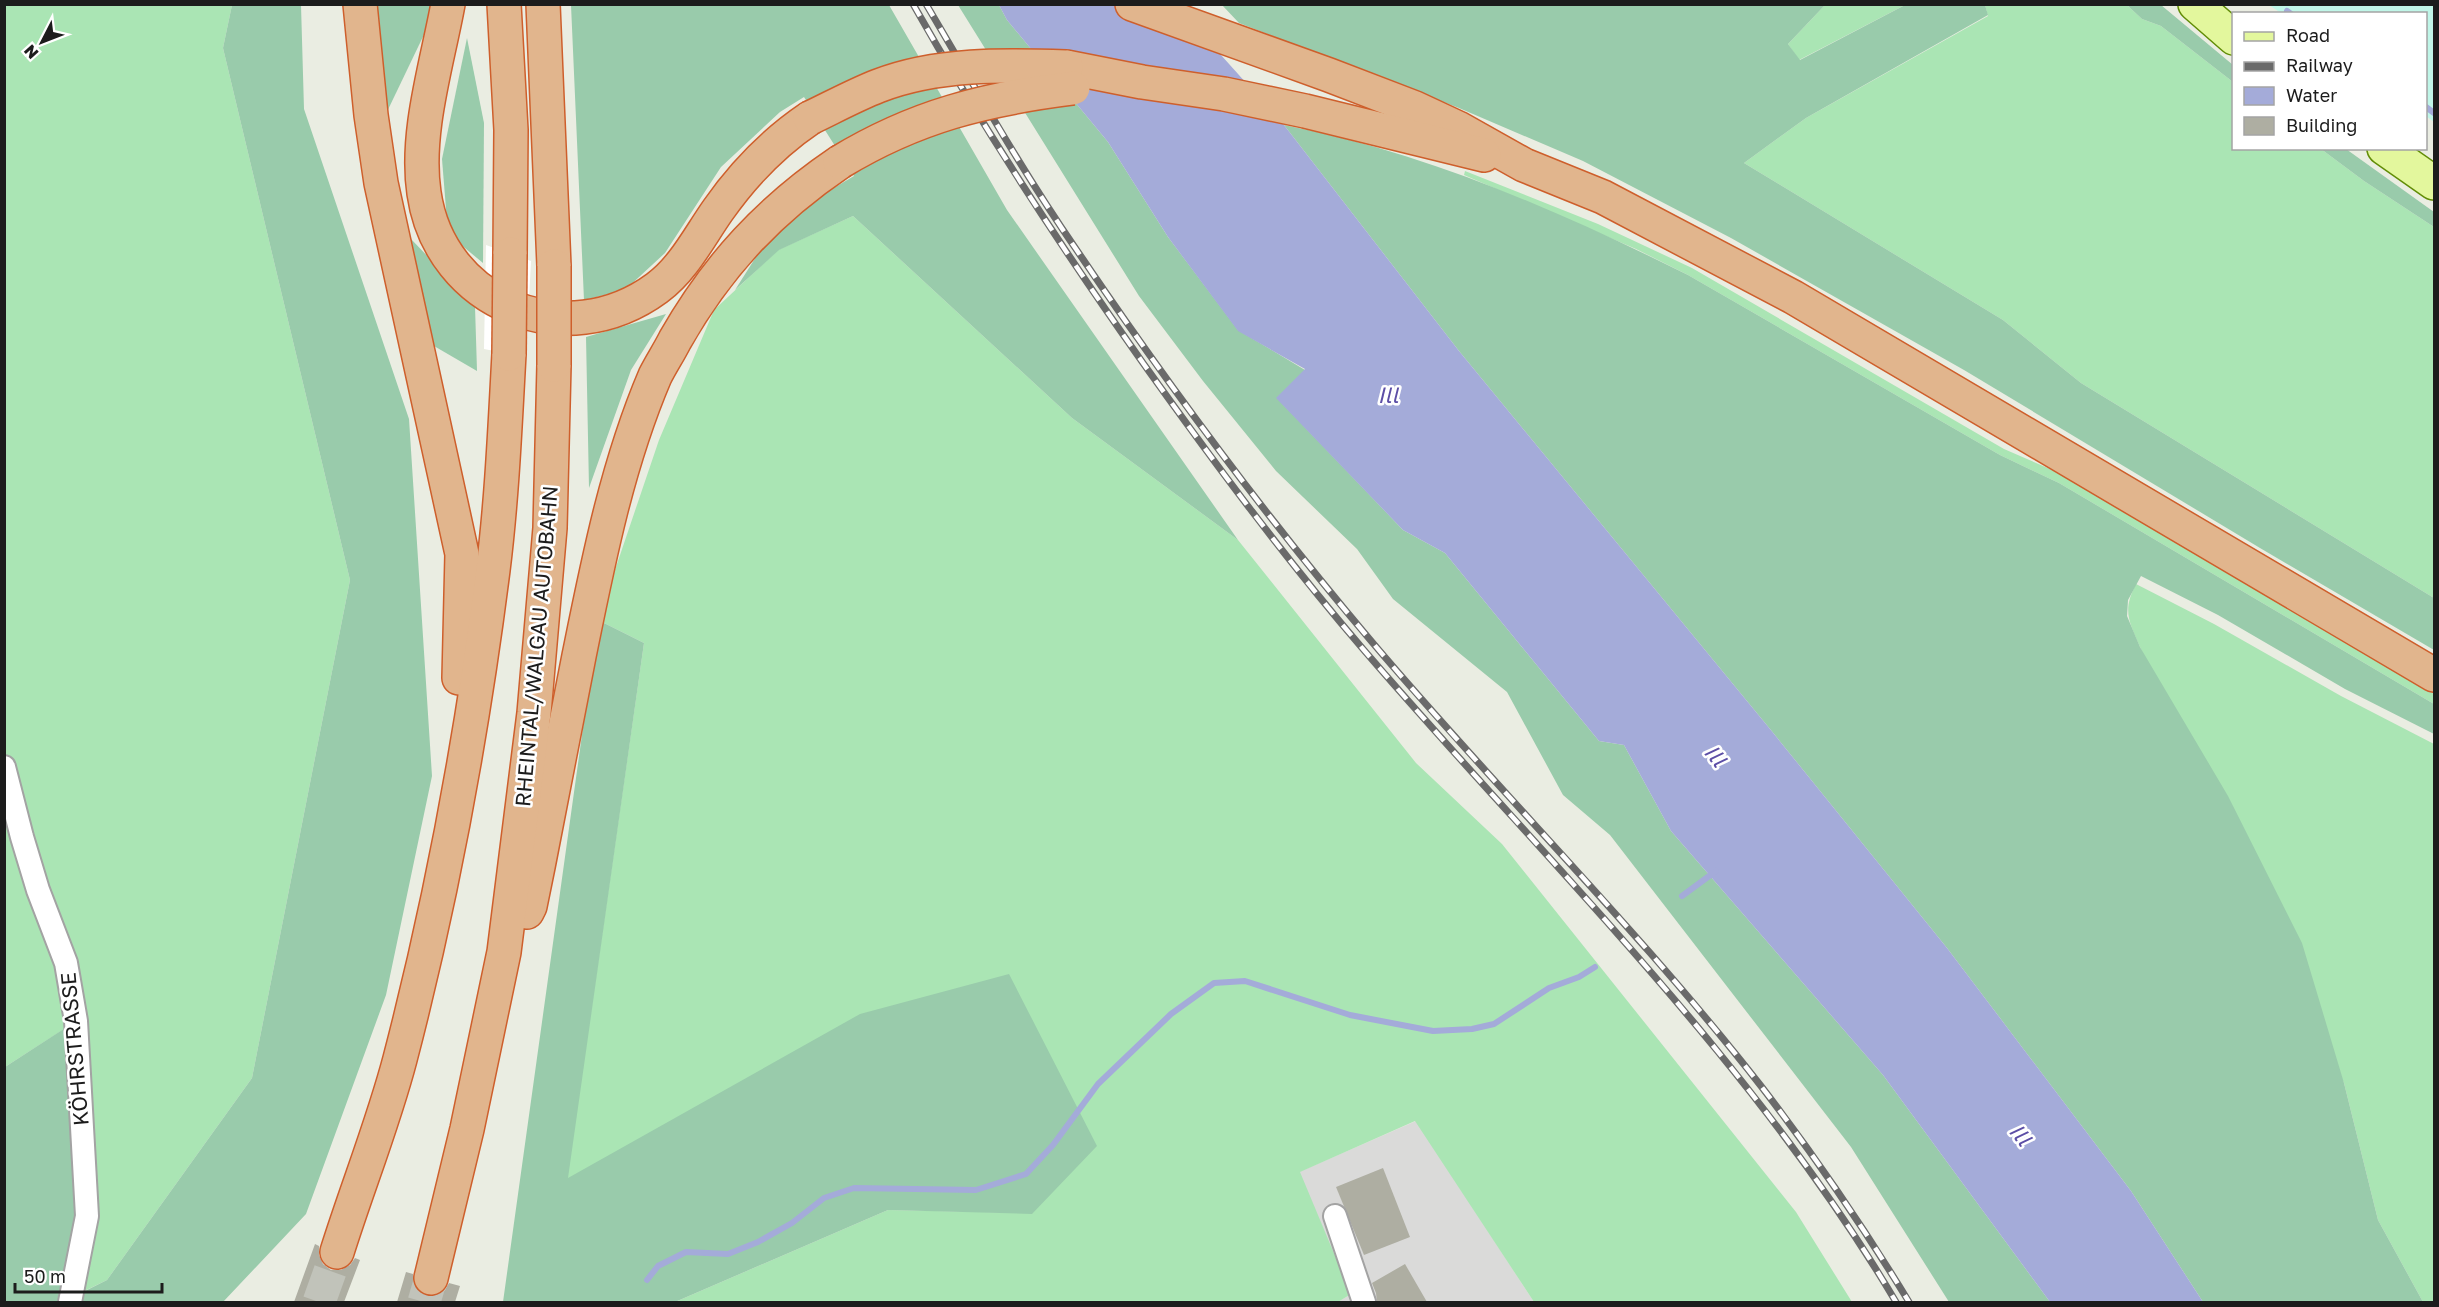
<svg xmlns="http://www.w3.org/2000/svg" width="2439" height="1307" viewBox="0 0 2439 1307" font-family="'Golos Text',sans-serif">
	<style>
		.residential { fill: #dadad9 }
		.grass { fill: #aae5b4 }
		.forest { fill: #99cbab }
		.park { fill: #c0f6e8 }
		.water { fill: #a4abd9 }
		.pier { fill: #fff }
		.lines { fill: none; stroke-linecap: round; stroke-linejoin: round }
		.stream { stroke: #a4abd9; stroke-width: 6 }
		.building { fill: #aeaea2 }
		.motorway-tunnel { stroke: #c1c3ba; stroke-width: 33; stroke-dasharray: 33 16; stroke-linecap: butt }
		.minor-casing { stroke: #a3a3a3; stroke-width: 26 }
		.primary-casing { stroke: #628d07; stroke-width: 36 }
		.motorway-casing { stroke: #ce5f2c; stroke-width: 36 }
		.minor { stroke: #fff; stroke-width: 22 }
		.primary { stroke: #e3f79d; stroke-width: 33 }
		.motorway { stroke: #e1b58d; stroke-width: 33 }
		.rail-casing { stroke: #6a6a6a; stroke-width: 7 }
		.rail { stroke: #fff; stroke-width: 4.5; stroke-dasharray: 14; stroke-linecap: butt }
		.motorway-bridge-casing { stroke: #ce5f2c; stroke-width: 36; stroke-linecap: butt }
		.motorway-bridge { stroke: #e1b58d; stroke-width: 33 }
		.labels { text-anchor: middle; dominant-baseline: central; stroke-width: 5; stroke-linejoin: round; paint-order: stroke }
		.street-label { font-size: 21px; fill: #1c1c1c; stroke: #fff }
		.water-label { font-size: 22px; font-style: italic; fill: #5c4ea6; stroke: #fff }
	</style>
	<rect width="100%" height="100%" fill="#eaede2"/>
	<!-- residential -->
	<path class="residential" d="M1416 1121 1534 1302H1338L1351 1294 1299 1172Z"/>
	<!-- grass -->
	<g class="grass">
		<path d="M5 5H232L223 48 350 580 252 1078 107 1280 70 1298 75 1022 5 1067Z"/>
		<path d="M1825 5H1905L1799 60 1788 44Z"/>
		<path d="M1985 5H2127L2142 19 2161 26 2233 82 2234 148 2321 149 2364 181 2434 227V598L2081 383 2003 320 1744 163 1806 118 1988 16Z"/>
		<path d="M1465 171 1598 224 1692 268 2004 449 2064 475 2434 694V704L2059 483 2000 455 1688 275 1636 249 1464 175Z"/>
		<path d="M853 216 1072 418 1238 540 1416 763 1502 844 1796 1212 1852 1302H1534L1415 1121 1300 1172 1351 1294 1338 1302H675L888 1210 1032 1213 567 1178 644 643 598 620 659 440 714 310 778 250Z"/>
		<path d="M2136 584 2214 624 2341 696 2434 744V1302H2423L2378 1220 2344 1083 2140 647C2129 621 2122 611 2136 584Z"/>
	</g>
	<!-- forest -->
	<g class="forest">
		<path d="M232 5H301L304 109 409 419 432 776 386 995 306 1214 223 1302H5V1067L76 1021 87 1216 71 1298 107 1280 252 1078 350 580 223 48Z"/>
		<path d="M376 5H433L431 20 384 118Z"/>
		<path d="M571 5H889L1007 210 1238 540 1072 418 853 216 779 250 735 290 768 238 795 211 854 176 804 97 780 112 721 167 665 253 625 290 584 300Z"/>
		<path d="M958 5H999L1007 20 1108 142 1168 237 1238 330 1305 370 1277 398 1403 530 1445 553 1599 741 1624 745 1671 831 1883 1075 2050 1302H1949L1851 1147 1610 835 1563 795 1507 692 1393 599 1357 549 1276 471 1203 381 1139 296Z"/>
		<path d="M1222 5H1825L1788 44 1800 60 1905 5H1985L1988 15 1806 118 1744 163 2003 320 2081 383 2434 598V650L2260 548 1964 370 1731 238 1583 161 1459 108 1239 23Z"/>
		<path d="M2127 5H2161L2233 65V82L2161 26 2142 19Z"/>
		<path d="M467 38 484 123 483 263 448 234 442 159Z"/>
		<path d="M1284 125C1425 152 1559 211 1688 275L2000 455 2059 483 2434 704V734L2345 689 2218 615 2141 576 2128 600 2127 616 2140 647 2228 796 2302 943 2344 1083 2378 1220 2423 1302H2203L2131 1191 1947 948 1770 729 1459 351Z"/>
		<path d="M2321 149H2346L2434 212V227L2364 181Z"/>
		<path d="M411 239 475 306 477 371 434 346Z"/>
		<path d="M666 314 631 370 589 488 586 337Z"/>
		<path d="M598 620 644 643 568 1178 860 1014 1009 974 1097 1146 1032 1214 888 1210 675 1302H503Z"/>
	</g>
	<!-- park -->
	<path class="park" d="M2269 5H2434V122L2426 116V14L2281 13Z"/>
	<!-- water -->
	<path class="water" d="M999 5H1176L1284 125 1459 351 1770 729 1947 948 2131 1191 2203 1302H2050L1883 1075 1671 831 1624 745 1599 741 1445 553 1403 530 1276 398 1305 369 1238 331 1168 237 1108 142 1007 20Z"/>
	<!-- pier -->
	<path class="pier" d="M486 245 531 261 526 357 484 349Z"/>
	<g class="lines">
		<!-- stream -->
		<g class="stream">
			<path d="M2287 11 2291 14"/>
			<path d="M2426 107 2434 113"/>
			<path d="M1682 896 1716 871"/>
			<path d="M647 1280 658 1266 686 1252 728 1254 758 1242 792 1223 824 1198 854 1188 976 1190 1026 1174 1053 1145 1098 1084 1171 1014 1214 983 1245 981 1350 1015 1433 1031 1472 1029 1494 1024 1549 988 1579 977 1595 967"/>
		</g>
	</g>
	<!-- building -->
	<g class="building">
		<path d="M1383 1168 1410 1237 1364 1255 1336 1187Z"/>
		<path d="M315 1244 319 1246V1255L323 1264 331 1270H341L350 1265 355 1258 360 1260 344 1302H294Z"/>
		<path d="M1405 1264 1427 1302H1377L1376 1293 1372 1283Z"/>
		<path d="M406 1272 413 1274V1284L419 1292 426 1296H437L445 1290 449 1283 460 1286 455 1302H397Z"/>
	</g>
	<g class="lines">
		<!-- motorway-tunnel -->
		<g class="motorway-tunnel">
			<path d="M319 1302 337 1252"/>
			<path d="M424 1302 431 1278"/>
		</g>
		<defs>
			<g id="minor">
				<path d="M4 767 22 837 38 890 66 963 76 1021 87 1216 70 1302"/>
				<path d="M1335 1216 1364 1302"/>
			</g>
			<g id="primary">
				<path d="M2195 4 2234 38"/>
				<path d="M2384 148 2434 183"/>
			</g>
			<g id="motorway">
				<path d="M360 4 371 115 381 183 462 554 459 678"/>
				<path d="M448 4C437 64 415 133 424 193 440 305 566 355 657 288 684 268 699 237 718 210 744 173 773 143 810 118"/>
				<path d="M504 4 511 130 510 254"/>
				<path d="M543 4 554 266"/>
				<path d="M1132 4 1329 75 1415 108 1458 128 1524 165 1603 197 1793 297 2434 675"/>
				<path d="M1066 67 1142 82 1224 94 1305 111 1484 155"/>
				<path d="M527 912 530 906C547 823 563 740 579 656 598 562 617 465 655 376 661 364 669 352 675 340 717 266 769 210 840 162"/>
				<path d="M337 1252C357 1188 383 1124 400 1059 442 898 472 735 493 570 502 498 505 426 509 354"/>
				<path d="M431 1278 467 1129 504 952 534 713 550 528 554 365"/>
			</g>
		</defs>
		<!-- minor casing -->
		<use href="#minor" class="minor-casing"/>
		<!-- primary casing -->
		<use href="#primary" class="primary-casing"/>
		<!-- motorway casing -->
		<use href="#motorway" class="motorway-casing"/>
		<!-- minor -->
		<use href="#minor" class="minor"/>
		<!-- primary -->
		<use href="#primary" class="primary"/>
		<!-- motorway -->
		<use href="#motorway" class="motorway"/>
		<defs>
			<g id="rail">
				<path d="M913 4C983 128 1061 247 1143 363 1213 461 1284 557 1363 649 1546 862 1752 1059 1896 1302"/>
				<path d="M926 4C975 87 1022 171 1076 249 1168 385 1266 517 1372 642 1499 792 1640 931 1761 1086 1814 1155 1864 1228 1909 1302"/>
			</g>
		</defs>
		<!-- rail casing -->
		<use href="#rail" class="rail-casing"/>
		<!-- rail -->
		<use href="#rail" class="rail"/>
		<defs>
			<g id="motorway-bridge">
				<path d="M810 118C833 107 855 95 878 86 937 63 1004 65 1066 67"/>
				<path d="M840 162C916 116 985 99 1073 88"/>
				<path d="M554 266V365"/>
				<path d="M509 354 510 254"/>
			</g>
		</defs>
		<!-- motorway-bridge casing -->
		<use href="#motorway-bridge" class="motorway-bridge-casing"/>
		<!-- motorway-bridge -->
		<use href="#motorway-bridge" class="motorway-bridge"/>
	</g>
	<g class="labels">
		<!-- street labels -->
		<g class="street-label">
			<text transform="translate(536 646) rotate(-85)">RHEINTAL/WALGAU AUTOBAHN</text>
			<text transform="translate(74 1049) rotate(-95)">KÖHRSTRASSE</text>
		</g>
		<!-- water labels -->
		<g class="water-label">
			<text x="1388" y="394">Ill</text>
			<text transform="translate(1716 755) rotate(51)">Ill</text>
			<text transform="translate(2021 1134) rotate(51)">Ill</text>
		</g>
	</g>
	<!-- border -->
	<rect width="2439" height="1307" fill="none" stroke="#1c1c1c" stroke-width="12"/>
	<!-- legend -->
	<rect x="2232" y="12" width="195" height="138" fill="#ffffff" stroke="#a4a4a4" stroke-width="1.5"/>
	<rect x="2244" y="32" width="30" height="9" fill="#e3f79d" stroke="#a4a4a4" stroke-width="1.5"/>
	<text x="2286" y="42" font-size="18" fill="#1c1c1c">Road</text>
	<rect x="2244" y="62" width="30" height="9" fill="#6a6a6a" stroke="#a4a4a4" stroke-width="1.5"/>
	<text x="2286" y="72" font-size="18" fill="#1c1c1c">Railway</text>
	<rect x="2244" y="87" width="30" height="18" fill="#a4abd9" stroke="#a4a4a4" stroke-width="1.5"/>
	<text x="2286" y="102" font-size="18" fill="#1c1c1c">Water</text>
	<rect x="2244" y="117" width="30" height="18" fill="#aeaea2" stroke="#a4a4a4" stroke-width="1.5"/>
	<text x="2286" y="132" font-size="18" fill="#1c1c1c">Building</text>
	<!-- north arrow -->
	<g transform="translate(42 42) rotate(228)" stroke="#ffffff" stroke-width="4.5" paint-order="stroke">
	<path d="M0-4.5L10 22L0 15L-10 22Z" fill="#1c1c1c"/>
	<text y="-9" font-size="16" font-weight="bold" text-anchor="middle" fill="#1c1c1c">N</text>
	</g>
	<!-- scale -->
	<path d="M15 1283v9h147v-9" fill="none" stroke="#1c1c1c" stroke-width="3"/>
	<text x="24" y="1283" font-size="18" fill="#1c1c1c" stroke="#ffffff" stroke-width="4.5" paint-order="stroke">50 m</text>
</svg>
